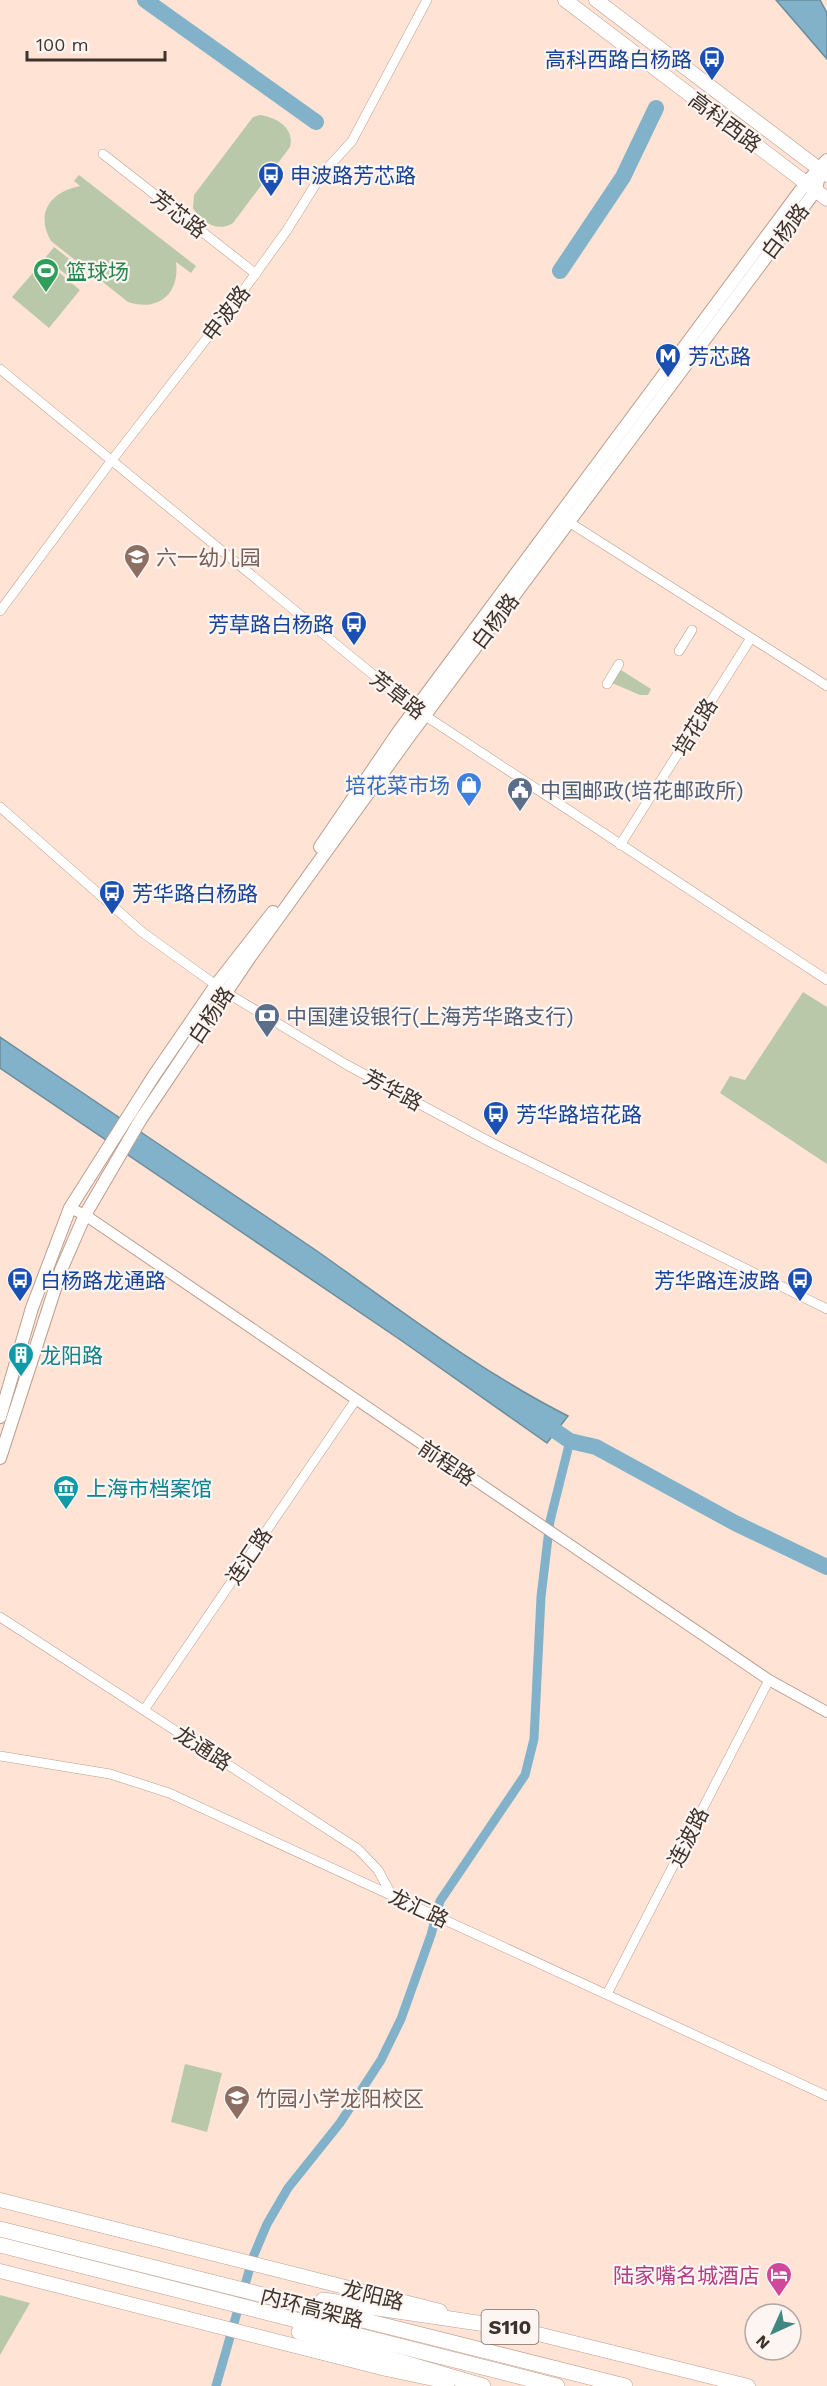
<svg xmlns="http://www.w3.org/2000/svg" width="827" height="2386" viewBox="0 0 827 2386" font-family="'Work Sans','Noto Sans SC',sans-serif">
	<style>
		.green { fill: #b9c8a8 }
		.water { fill: #81b2ca; stroke: #6d8c9a; stroke-width: 1.5 }
		.lines { fill: none; stroke-linecap: round; stroke-linejoin: round }
		.canal { stroke: #81b2ca; stroke-width: 9 }
		.river { stroke: #81b2ca; stroke-width: 16 }
		.minor-casing { stroke: #bc9d8d; stroke-width: 10 }
		.tertiary-casing { stroke: #bc9d8d; stroke-width: 12 }
		.secondary-casing { stroke: #bc9d8d; stroke-width: 14 }
		.primary-casing { stroke: #bc9d8d; stroke-width: 15 }
		.trunk-casing { stroke: #bc9d8d; stroke-width: 16 }
		.minor { stroke: #fff; stroke-width: 9 }
		.tertiary { stroke: #fff; stroke-width: 10 }
		.secondary { stroke: #fff; stroke-width: 12 }
		.primary { stroke: #fff; stroke-width: 14 }
		.trunk { stroke: #fff; stroke-width: 15 }
		.labels { text-anchor: middle; dominant-baseline: central; stroke-width: 4.5; stroke-linejoin: round; paint-order: stroke }
		.shield { fill: #fcf5f2; stroke: #786c67; stroke-width: 1.5 }
		.shield-label { font-size: 20px; font-weight: bold; fill: #3f322b }
		.transit-label { font-size: 21px; fill: #164399; stroke: #fcf5f2; text-anchor: start }
		.street-label { font-size: 21px; fill: #3f322b; stroke: #fcf5f2 }
		.leisure-label { font-size: 21px; fill: #27864d; stroke: #fcf5f2; text-anchor: start }
		.education-label { font-size: 21px; fill: #785e54; stroke: #fcf5f2; text-anchor: start }
		.shop-label { font-size: 21px; fill: #366cbe; stroke: #fcf5f2; text-anchor: end }
		.service-label { font-size: 21px; fill: #4e5e75; stroke: #fcf5f2; text-anchor: start }
		.culture-label { font-size: 21px; fill: #0d838f; stroke: #fcf5f2; text-anchor: start }
		.hotel-label { font-size: 21px; fill: #b23c85; stroke: #fcf5f2; text-anchor: end }
	</style>
	<rect width="100%" height="100%" fill="#ffe4d6"/>
	<!-- green -->
	<g class="green">
		<path d="M260 115C276 117 295 128 290 147L233 223C217 233 201 222 193 208L194 195 253 117Z"/>
		<path d="M79 175 196 266 191 273 176 262C180 293 159 312 128 302L51 241C35 213 50 192 80 186L74 181Z"/>
		<path d="M54 247 77 265 68 276 45 258Z"/>
		<path d="M44 260 80 290 49 328 12 297Z"/>
		<path d="M621 670 651 689 648 695H640L612 683Z"/>
		<path d="M803 992 827 1007V1164L720 1093 730 1076 745 1080Z"/>
		<path d="M185 2064 222 2073 207 2132 171 2122Z"/>
		<path d="M0 2295 30 2303 0 2355Z"/>
	</g>
	<!-- water -->
	<g class="water">
		<path d="M776 0H820L827 13V59Z"/>
		<path d="M0 1037C105 1109 212 1179 317 1251 398 1308 479 1371 568 1416L547 1443 402 1341 0 1068Z"/>
	</g>
	<g class="lines">
		<!-- canal -->
		<path class="canal" d="M216 2386 253 2257 267 2224 288 2188 340 2123 381 2060 401 2019 431 1935 440 1901 525 1775 534 1739 541 1597 550 1521 570 1441"/>
		<!-- river -->
		<g class="river">
			<path d="M145 0 316 122"/>
			<path d="M560 271 623 177 656 108"/>
			<path d="M538 1419 570 1441 596 1447 735 1523 827 1567"/>
		</g>
		<defs>
			<g id="minor">
				<path d="M103 154 256 274"/>
				<path d="M0 369 415 709 827 980"/>
				<path d="M564 519 827 686"/>
				<path d="M0 611 112 460 235 302 287 230 322 174 352 141 427 0"/>
				<path d="M679 651 692 630"/>
				<path d="M607 684 619 664"/>
				<path d="M0 807 142 932 227 993 347 1065 492 1143 827 1309"/>
				<path d="M620 845 751 638"/>
				<path d="M0 1617 358 1849 378 1870 391 1894"/>
				<path d="M144 1710 355 1401"/>
				<path d="M0 1756 110 1774 169 1793 827 2096"/>
				<path d="M607 1994 769 1680"/>
			</g>
			<path id="tertiary" d="M70 1208 85 1215 769 1680 827 1712"/>
			<g id="secondary">
				<path d="M320 847 399 731 806 183 827 160"/>
				<path d="M0 1417 32 1308 70 1208 153 1077 216 985 273 912"/>
				<path d="M0 1458 61 1270 85 1215 141 1119 250 957 408 738 816 190 820 170"/>
			</g>
			<g id="primary">
				<path d="M565 0 827 199"/>
				<path d="M596 0 827 175"/>
				<path d="M0 2200 440 2311"/>
				<path d="M0 2271 386 2369 448 2382"/>
				<path d="M514 2328 748 2386"/>
			</g>
			<g id="trunk">
				<path d="M0 2229 625 2386"/>
				<path d="M0 2245 557 2386"/>
				<path d="M323 2300 525 2330"/>
				<path d="M299 2332 483 2386"/>
			</g>
		</defs>
		<!-- minor casing -->
		<use href="#minor" class="minor-casing"/>
		<!-- tertiary casing -->
		<use href="#tertiary" class="tertiary-casing"/>
		<!-- secondary casing -->
		<use href="#secondary" class="secondary-casing"/>
		<!-- primary casing -->
		<use href="#primary" class="primary-casing"/>
		<!-- trunk casing -->
		<use href="#trunk" class="trunk-casing"/>
		<!-- minor -->
		<use href="#minor" class="minor"/>
		<!-- tertiary -->
		<use href="#tertiary" class="tertiary"/>
		<!-- secondary -->
		<use href="#secondary" class="secondary"/>
		<!-- primary -->
		<use href="#primary" class="primary"/>
		<!-- trunk -->
		<use href="#trunk" class="trunk"/>
	</g>
	<!-- icons -->
	<defs>
		<symbol id="bus-pin" viewBox="-11 -11 22 30"><path d="M0 17L-7.5 6A9.5 9.5 0 1 1 7.5 6Z" fill="#1a4fb4" stroke="#fcf5f2"/><path d="M-5-6H5V4H4V6H2V4H-2V6H-4V4H-5ZM-3.5-4V0h7V-4ZM-3.5 1.2v1.5H-2V1.2ZM2 1.2v1.5H3.5V1.2Z" fill="#fff"/></symbol>
		<symbol id="stadium-pin" viewBox="-11 -11 22 30"><path d="M0 17L-7.5 6A9.5 9.5 0 1 1 7.5 6Z" fill="#2e9e5b" stroke="#fcf5f2"/><path d="M0-5a6.5 5 0 1 0 0 10a6.5 5 0 1 0 0-10ZM-3.5-1.8h7v3.6h-7Z" fill="#fff"/></symbol>
		<symbol id="metro-pin" viewBox="-11 -11 22 30"><path d="M0 17L-7.5 6A9.5 9.5 0 1 1 7.5 6Z" fill="#1a4fb4" stroke="#fcf5f2"/><path d="M-5.5 5V-5H-3L0 0L3-5H5.5V5H3V-.5L0 4L-3-.5V5Z" fill="#fff"/></symbol>
		<symbol id="school-pin" viewBox="-11 -11 22 30"><path d="M0 17L-7.5 6A9.5 9.5 0 1 1 7.5 6Z" fill="#8d6e63" stroke="#fcf5f2"/><path d="M0-5L7-2L0 1L-7-2ZM-4 1L0 2.5L4 1V4Q0 6-4 4Z" fill="#fff"/></symbol>
		<symbol id="shop-pin" viewBox="-11 -11 22 30"><path d="M0 17L-7.5 6A9.5 9.5 0 1 1 7.5 6Z" fill="#3f7fe0" stroke="#fcf5f2"/><path d="M-5-2.5h2.3a2.7 3.5 0 0 1 5.4 0H5L5.5 6h-11ZM-1.5-2.5h3a1.5 2.3 0 0 0-3 0Z" fill="#fff"/></symbol>
		<symbol id="civic-pin" viewBox="-11 -11 22 30"><path d="M0 17L-7.5 6A9.5 9.5 0 1 1 7.5 6Z" fill="#5c6f8a" stroke="#fcf5f2"/><path d="M-.6-6.5H3V-4.5H.6V-3L4-1V1h2V6H-6V1h2V-1L-.6-3ZM-1.2 2.5V6h2.4V2.5Z" fill="#fff"/></symbol>
		<symbol id="bank-pin" viewBox="-11 -11 22 30"><path d="M0 17L-7.5 6A9.5 9.5 0 1 1 7.5 6Z" fill="#5c6f8a" stroke="#fcf5f2"/><path d="M-6-4H6V4H-6ZM0-2.3a2.3 2.3 0 1 0 0 4.6a2.3 2.3 0 1 0 0-4.6Z" fill="#fff"/></symbol>
		<symbol id="building-pin" viewBox="-11 -11 22 30"><path d="M0 17L-7.5 6A9.5 9.5 0 1 1 7.5 6Z" fill="#0f9aa8" stroke="#fcf5f2"/><path d="M-4-6H4V6H1V3H-1V6H-4ZM-2.5-4.3h1.7v1.8h-1.7ZM.8-4.3h1.7v1.8H.8ZM-2.5-1h1.7V.8h-1.7ZM.8-1h1.7V.8H.8Z" fill="#fff"/></symbol>
		<symbol id="museum-pin" viewBox="-11 -11 22 30"><path d="M0 17L-7.5 6A9.5 9.5 0 1 1 7.5 6Z" fill="#0f9aa8" stroke="#fcf5f2"/><path d="M0-6L6-3V-2H-6V-3ZM-5-1h2V3h-2ZM-1-1h2V3h-2ZM3-1h2V3H3ZM-6 4H6V6H-6Z" fill="#fff"/></symbol>
		<symbol id="hotel-pin" viewBox="-11 -11 22 30"><path d="M0 17L-7.5 6A9.5 9.5 0 1 1 7.5 6Z" fill="#d1479c" stroke="#fcf5f2"/><path d="M-6-4.5h1.5V1H6V5H4.5V3h-9V5H-6ZM-4 0a1.8 1.8 0 1 1 3.6 0ZM.5 0V-2.5h3Q6-2.5 6 0Z" fill="#fff"/></symbol>
	</defs>
	<g fill-rule="evenodd">
		<use href="#bus-pin" x="697" y="44" width="30" height="40"/>
		<use href="#bus-pin" x="256" y="160" width="30" height="40"/>
		<use href="#stadium-pin" x="31" y="256" width="30" height="40"/>
		<use href="#metro-pin" x="653" y="341" width="30" height="40"/>
		<use href="#school-pin" x="122" y="542" width="30" height="40"/>
		<use href="#bus-pin" x="339" y="609" width="30" height="40"/>
		<use href="#shop-pin" x="454" y="770" width="30" height="40"/>
		<use href="#civic-pin" x="505" y="775" width="30" height="40"/>
		<use href="#bus-pin" x="97" y="878" width="30" height="40"/>
		<use href="#bank-pin" x="252" y="1001" width="30" height="40"/>
		<use href="#bus-pin" x="481" y="1099" width="30" height="40"/>
		<use href="#bus-pin" x="5" y="1265" width="30" height="40"/>
		<use href="#bus-pin" x="785" y="1265" width="30" height="40"/>
		<use href="#building-pin" x="6" y="1340" width="30" height="40"/>
		<use href="#museum-pin" x="51" y="1473" width="30" height="40"/>
		<use href="#school-pin" x="222" y="2083" width="30" height="40"/>
		<use href="#hotel-pin" x="764" y="2260" width="30" height="40"/>
	</g>
	<g class="labels">
		<!-- shield labels -->
		<rect class="shield" x="481.5" y="2310" width="57" height="34" rx="4.5"/>
		<g class="shield-label">
			<text x="510" y="2327">S110</text>
		</g>
		<!-- transit labels -->
		<g class="transit-label">
			<text x="692" y="59" text-anchor="end">高科西路白杨路</text>
			<text x="290" y="175">申波路芳芯路</text>
			<text x="688" y="356">芳芯路</text>
			<text x="334" y="624" text-anchor="end">芳草路白杨路</text>
			<text x="132" y="893">芳华路白杨路</text>
			<text x="516" y="1114">芳华路培花路</text>
			<text x="40" y="1280">白杨路龙通路</text>
			<text x="780" y="1280" text-anchor="end">芳华路连波路</text>
		</g>
		<!-- street labels -->
		<g class="street-label">
			<text transform="translate(725 122) rotate(37)">高科西路</text>
			<text transform="translate(179 214) rotate(38)">芳芯路</text>
			<text transform="translate(785 231) rotate(-53)">白杨路</text>
			<text transform="translate(226 313) rotate(-53)">申波路</text>
			<text transform="translate(495 621) rotate(-53)">白杨路</text>
			<text transform="translate(398 695) rotate(38)">芳草路</text>
			<text transform="translate(695 727) rotate(-58)">培花路</text>
			<text transform="translate(211 1015) rotate(-56)">白杨路</text>
			<text transform="translate(393 1090) rotate(28)">芳华路</text>
			<text transform="translate(447 1463) rotate(34)">前程路</text>
			<text transform="translate(249 1556) rotate(-56)">连汇路</text>
			<text transform="translate(203 1748) rotate(33)">龙通路</text>
			<text transform="translate(688 1837) rotate(-63)">连波路</text>
			<text transform="translate(419 1908) rotate(25)">龙汇路</text>
			<text transform="translate(373 2295) rotate(14)">龙阳路</text>
			<text transform="translate(312 2308) rotate(14)">内环高架路</text>
		</g>
		<!-- leisure labels -->
		<g class="leisure-label">
			<text x="66" y="271">篮球场</text>
		</g>
		<!-- education labels -->
		<g class="education-label">
			<text x="156" y="557">六一幼儿园</text>
			<text x="256" y="2098">竹园小学龙阳校区</text>
		</g>
		<!-- shop labels -->
		<g class="shop-label">
			<text x="450" y="785">培花菜市场</text>
		</g>
		<!-- service labels -->
		<g class="service-label">
			<text x="540" y="790">中国邮政(培花邮政所)</text>
			<text x="286" y="1016">中国建设银行(上海芳华路支行)</text>
		</g>
		<!-- culture labels -->
		<g class="culture-label">
			<text x="40" y="1355">龙阳路</text>
			<text x="86" y="1488">上海市档案馆</text>
		</g>
		<!-- hotel labels -->
		<g class="hotel-label">
			<text x="760" y="2275">陆家嘴名城酒店</text>
		</g>
	</g>
	<!-- north arrow -->
	<g transform="translate(773 2332) rotate(225)"><circle r="28" fill="#fcf5f2" stroke="#b0a7a2" stroke-width="1.5"/>
	<path d="M0-4.5L10 22L0 15L-10 22Z" fill="#408782"/>
	<text y="-9" font-size="16" font-weight="bold" text-anchor="middle" fill="#3f322b">N</text>
	</g>
	<!-- scale -->
	<path d="M27 51v9h138v-9" fill="none" stroke="#3f322b" stroke-width="3"/>
	<text x="36" y="51" font-size="18" fill="#3f322b" stroke="#fcf5f2" stroke-width="4.5" paint-order="stroke">100 m</text>
</svg>
